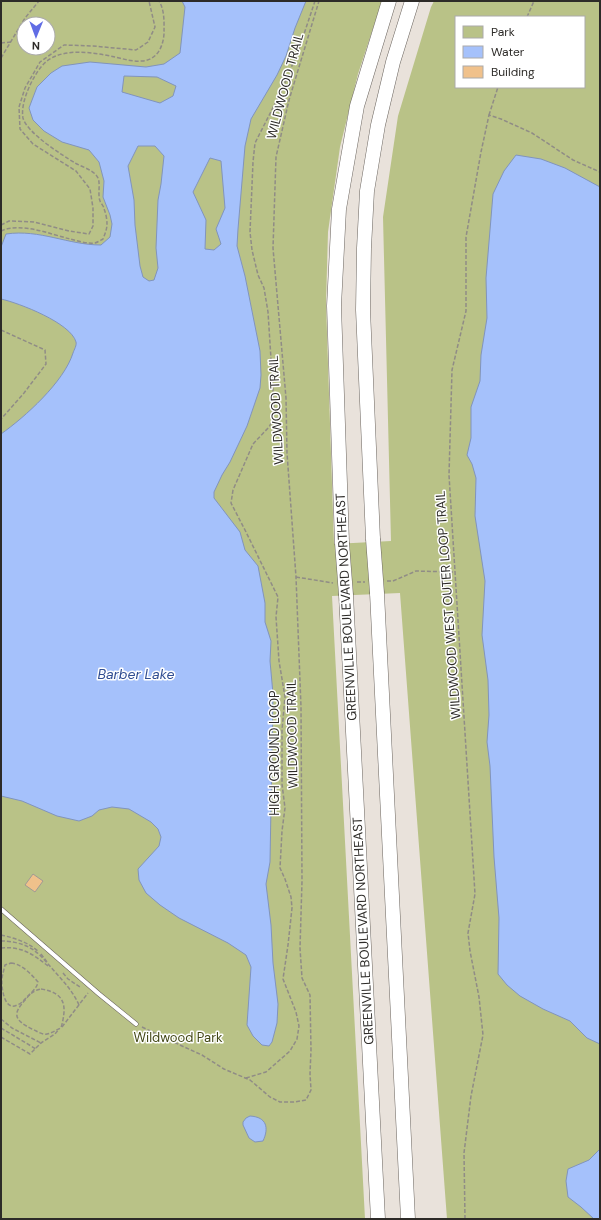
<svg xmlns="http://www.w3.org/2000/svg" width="601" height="1220" viewBox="0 0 601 1220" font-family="'DM Sans',sans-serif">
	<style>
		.green { fill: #b9c287; fill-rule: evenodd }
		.water { fill: #a5c1fb; stroke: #8194bc; fill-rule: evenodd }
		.building { fill: #f0c18b; stroke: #a09a94 }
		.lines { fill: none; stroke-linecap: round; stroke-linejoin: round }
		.service-casing { stroke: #6c6660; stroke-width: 5 }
		.trunk-casing { stroke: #6c6660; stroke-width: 15 }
		.path { stroke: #908c86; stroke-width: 1.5; stroke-dasharray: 4 2; stroke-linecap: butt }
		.service { stroke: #fff; stroke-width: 4 }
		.trunk { stroke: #fff; stroke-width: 14 }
		.trunk-bridge-casing { stroke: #6c6660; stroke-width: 15; stroke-linecap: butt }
		.trunk-bridge { stroke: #fff; stroke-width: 14 }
		.labels { text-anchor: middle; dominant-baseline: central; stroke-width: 3; stroke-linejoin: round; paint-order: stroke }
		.street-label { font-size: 13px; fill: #2d2b28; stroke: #fff }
		.park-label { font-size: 13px; fill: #434817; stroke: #fff }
		.water-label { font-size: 14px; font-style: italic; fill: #304d92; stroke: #fff }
	</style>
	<rect width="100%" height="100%" fill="#e9e2db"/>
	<!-- green -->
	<path class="green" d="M1 1H382L358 74 340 147 328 232 326 303 334 544 391 541 383 217 398 116 431 7 434 1H600V1219H447L400 593 332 596 365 1219H1ZM456 17H584V87H456ZM24 24H48V48H24Z"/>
	<!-- water -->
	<g class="water">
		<path d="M182 1H306L295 28 286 56 277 75 251 119 245 146 238 229 237 246 245 276 260 351 261 375 260 388 247 426 230 462 222 475 214 492V498L240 532 245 550 258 566 265 603V622L271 641 270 661 273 694 270 862 266 884 271 925 273 963 278 1004 277 1023 272 1042 269 1046 262 1045 253 1036 247 1025 251 967 246 955 228 943 179 918 160 905 146 893 139 880 138 869 159 846 161 837 158 829 151 822 129 809 112 807 99 810 92 816 79 821 57 816 22 801 1 796V434C25 417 64 382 73 353 74 350 77 345 76 342 71 323 19 303 1 299V247L6 234C40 229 68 245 101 245L110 237 112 224 110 215 103 197 104 181 99 162 89 150 62 142 44 131 33 120 29 108 37 87 51 73 62 66 90 62 146 67 164 64 180 53 185 7ZM124 76 157 77 176 86 173 96 160 103 122 92ZM138 146H155L164 156 161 184 158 200 156 248 158 268 154 280 149 281 143 277 140 266 135 225 134 200 128 166ZM210 158 221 161 225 208 216 229 221 244 214 250 205 249 206 220 193 192Z"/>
		<path d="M516 155 541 159 565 168 600 187V1044L587 1038 570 1021 543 1009 520 996 507 985 498 974 499 918 494 857 490 766 487 742 489 715 488 680 482 635 485 581 475 516 476 478 472 464 467 455 471 438V407L480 381 481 355 487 318 486 278 493 194 504 171Z"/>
		<path d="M250 1116C267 1117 269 1128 263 1141L255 1142 249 1138 243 1125V1122L246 1118Z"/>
		<path d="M600 1149V1219H594L581 1207 568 1197 566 1181 568 1169 589 1160Z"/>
	</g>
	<!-- building -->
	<path class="building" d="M33 874 43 881 35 892 25 885Z"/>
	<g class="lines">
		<defs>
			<path id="service" d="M1 909 99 994 136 1024"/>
			<g id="trunk">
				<path d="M373 539 363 310 364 248 367 191 378 125 393 62 412 1"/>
				<path d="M342 543 334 306 339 209 357 106 389 1"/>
				<path d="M377 593 408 1219"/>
				<path d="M346 595 378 1219"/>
			</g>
		</defs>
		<!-- service casing -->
		<use href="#service" class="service-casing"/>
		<!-- trunk casing -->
		<use href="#trunk" class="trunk-casing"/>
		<!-- path -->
		<g class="path">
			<path d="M527 17 534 1"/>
			<path d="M1 43 11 42"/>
			<path d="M1 58 25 18 39 1"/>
			<path d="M489 115 498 87"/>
			<path d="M1 225 9 221 34 222 69 231 89 234 93 226V208L90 189 76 171 33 144 20 129 19 107 25 88 40 62 64 45 93 46 136 50 148 42 155 27 149 1"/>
			<path d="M1 231C21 222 50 234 70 239 78 241 87 244 95 243 98 242 101 240 103 239 105 234 107 229 107 224 107 220 106 213 104 209 104 206 101 204 100 201 97 193 102 181 96 175 91 169 82 167 75 163 62 155 27 133 23 118 20 103 32 78 41 67 57 46 92 52 115 57 124 59 133 62 142 61 157 60 163 47 164 34 164 23 165 11 159 1"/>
			<path d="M1 330 45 350 46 364 24 393 1 419"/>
			<path d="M296 577 333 583"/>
			<path d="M387 581H393L416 571 453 572"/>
			<path d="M357 582H365"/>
			<path d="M1 935C15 938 27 942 38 951"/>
			<path d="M1 941C12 941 27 944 36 952 41 955 45 961 49 965 60 978 72 989 79 1005"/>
			<path d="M1 948C21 946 33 954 48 966"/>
			<path d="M41 954 47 962"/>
			<path d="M11 963C22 964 31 974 38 982 37 988 31 993 27 997 24 1000 21 1004 17 1005 4 1012 1 986 2 978 3 973 4 969 5 965Z"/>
			<path d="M63 973 68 979 80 987"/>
			<path d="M41 989C66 993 67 1006 61 1028 56 1030 52 1033 47 1034 42 1035 37 1031 32 1029 14 1020 12 1014 26 999 30 994 34 990 41 989Z"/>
			<path d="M1 1019 12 1028 41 1043"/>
			<path d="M62 1027 88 993"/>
			<path d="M142 1027 182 1046 202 1055 224 1069 250 1080 270 1097 280 1102H294L306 1100 311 1090 310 1074 311 1050 310 995 302 978 300 948 302 881 301 707 296 577 287 453 286 398 273 248 276 157 289 100 319 1"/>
			<path d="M1 1028 36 1049"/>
			<path d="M1 1037 30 1054 41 1043 55 1034 59 1029"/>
			<path d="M246 1078 266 1072 290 1051 297 1039 299 1026 296 1012 283 979 288 945 292 908 291 897 285 879 280 868 282 831 285 808 282 784V730L285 697 279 661 276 617 278 597 246 532 231 503 233 490 253 444 269 427 273 420 274 406 268 312 264 288 258 275 252 250 250 232 253 162 255 143 283 88 301 43 315 1"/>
			<path d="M465 1219 464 1153 471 1096 483 1035 479 997 470 951 468 933 475 894 449 475 452 370 466 311V237L481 152 489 115 501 119 532 133 573 160 600 172"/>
		</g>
		<!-- service -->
		<use href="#service" class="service"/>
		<!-- trunk -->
		<use href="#trunk" class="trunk"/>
		<defs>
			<g id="trunk-bridge">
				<path d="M373 539 377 593"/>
				<path d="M342 543 346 595"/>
			</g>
		</defs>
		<!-- trunk-bridge casing -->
		<use href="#trunk-bridge" class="trunk-bridge-casing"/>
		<!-- trunk-bridge -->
		<use href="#trunk-bridge" class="trunk-bridge"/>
	</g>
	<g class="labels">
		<!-- street labels -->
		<g class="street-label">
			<text transform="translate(285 86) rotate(-75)">WILDWOOD TRAIL</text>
			<text transform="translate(276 410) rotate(-93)">WILDWOOD TRAIL</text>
			<text transform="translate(448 605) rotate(-94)">WILDWOOD WEST OUTER LOOP TRAIL</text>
			<text transform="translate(346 607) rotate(-93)">GREENVILLE BOULEVARD NORTHEAST</text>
			<text transform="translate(292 734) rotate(-91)">WILDWOOD TRAIL</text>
			<text transform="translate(274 753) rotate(-90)">HIGH GROUND LOOP</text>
			<text transform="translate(363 931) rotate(-93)">GREENVILLE BOULEVARD NORTHEAST</text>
		</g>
		<!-- park labels -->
		<g class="park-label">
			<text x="178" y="1037">Wildwood Park</text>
		</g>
		<!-- water labels -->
		<g class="water-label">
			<text x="136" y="674">Barber Lake</text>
		</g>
	</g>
	<!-- border -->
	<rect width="601" height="1220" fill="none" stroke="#2d2b28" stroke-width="4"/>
	<!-- legend -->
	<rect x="455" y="16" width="130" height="72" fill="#ffffff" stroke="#abaaa9"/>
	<rect x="463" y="26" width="20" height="12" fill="#b9c287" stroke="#abaaa9"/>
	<text x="491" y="36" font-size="12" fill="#2d2b28">Park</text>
	<rect x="463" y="46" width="20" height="12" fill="#a5c1fb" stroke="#abaaa9"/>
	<text x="491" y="56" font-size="12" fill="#2d2b28">Water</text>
	<rect x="463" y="66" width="20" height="12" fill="#f0c18b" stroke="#abaaa9"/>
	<text x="491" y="76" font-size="12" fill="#2d2b28">Building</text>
	<!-- north arrow -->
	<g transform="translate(36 36) rotate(181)"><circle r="19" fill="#ffffff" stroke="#abaaa9"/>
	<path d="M0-3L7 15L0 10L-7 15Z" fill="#616de5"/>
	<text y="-6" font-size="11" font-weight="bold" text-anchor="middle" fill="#2d2b28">N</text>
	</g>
</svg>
